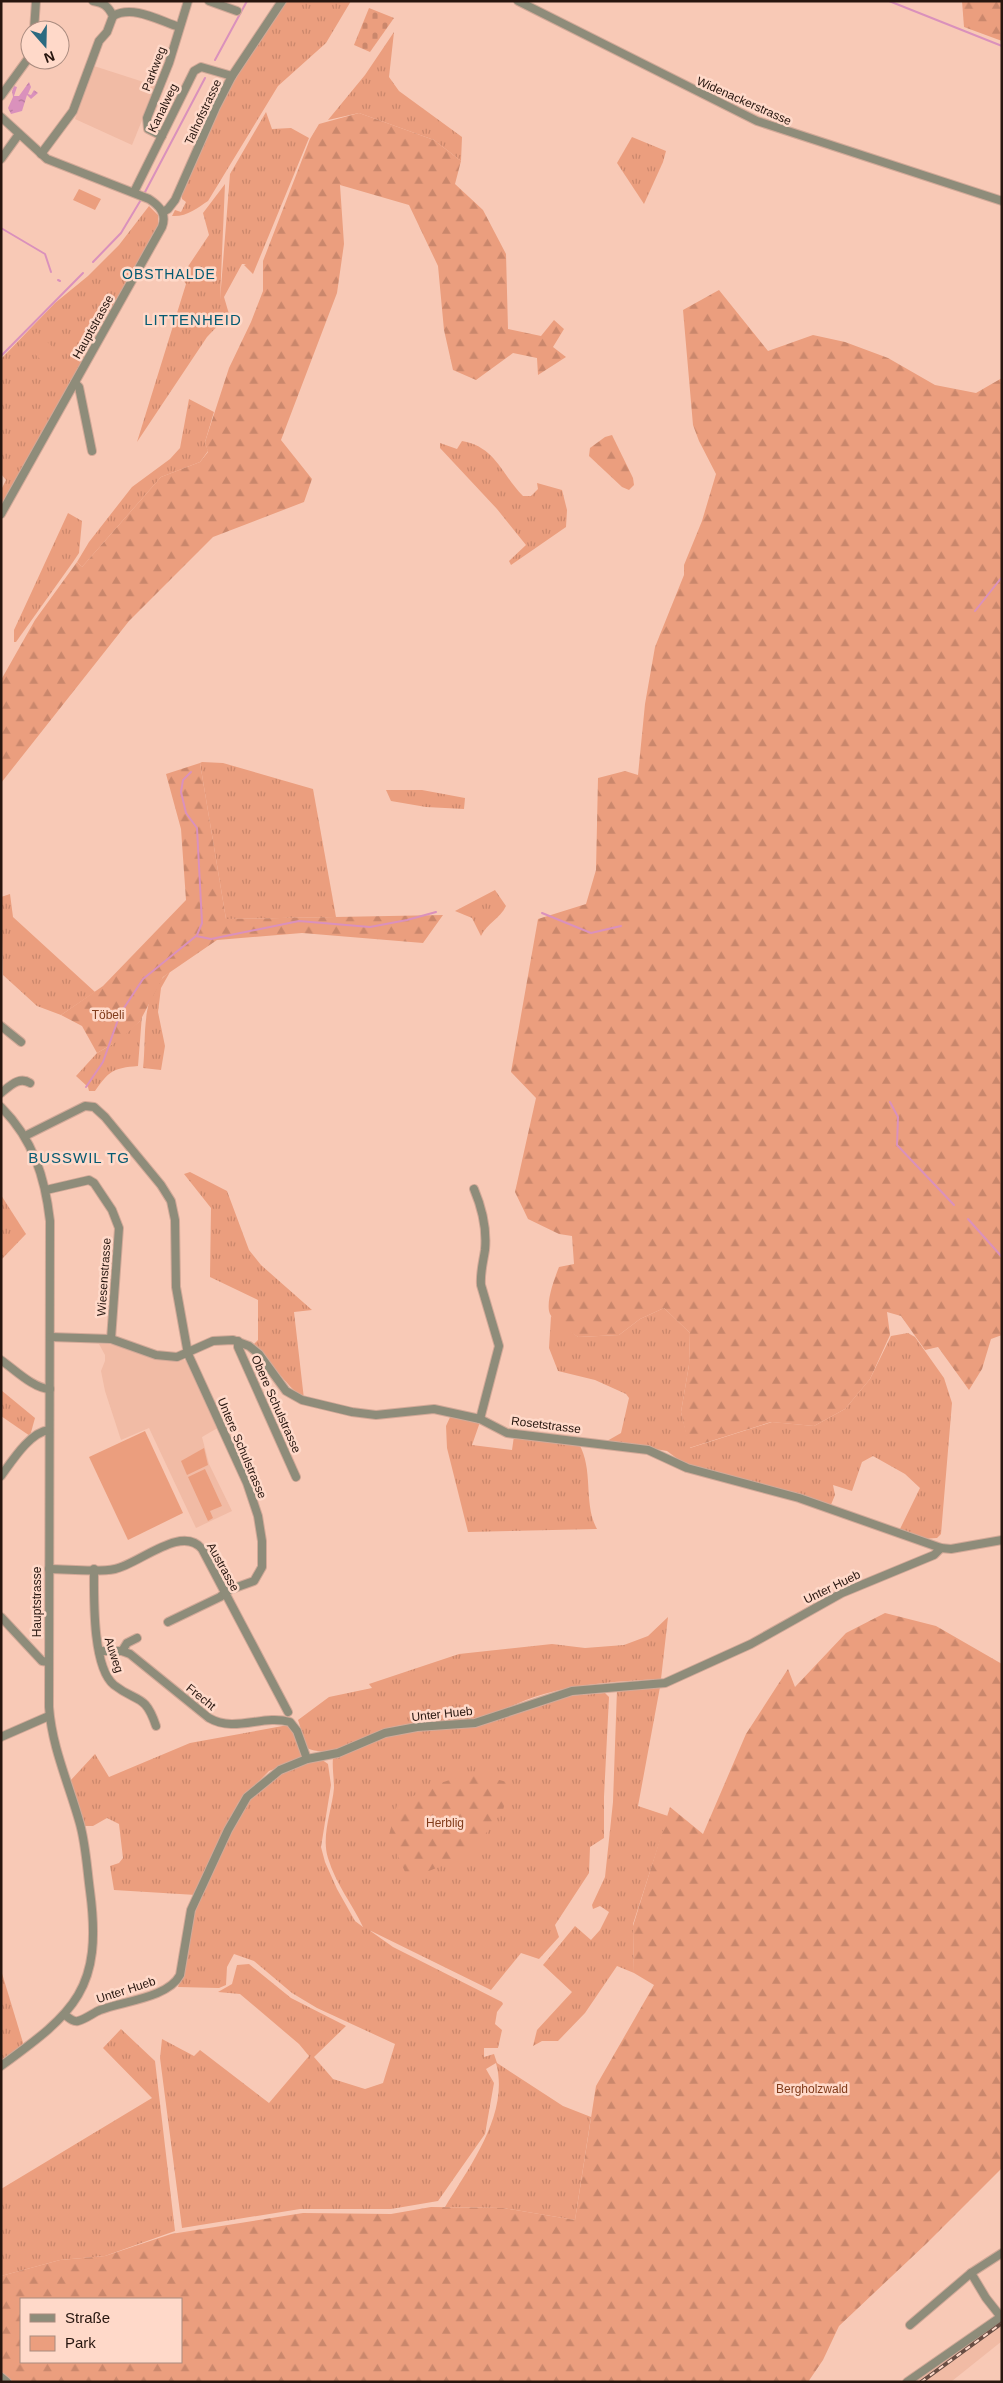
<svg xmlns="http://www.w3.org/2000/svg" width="1003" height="2383" viewBox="0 0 1003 2383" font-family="Helvetica,sans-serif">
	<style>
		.built { fill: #f1bba5 }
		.grass { fill: url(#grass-tufts) }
		.forest { fill: url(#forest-firs); fill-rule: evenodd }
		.cemetery { fill: url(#cemetery-stones) }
		.park { fill: #eb9e7e }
		.water { fill: url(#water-ripples) }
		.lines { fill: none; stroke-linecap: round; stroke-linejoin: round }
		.stream { stroke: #da91bc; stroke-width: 2 }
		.minor-casing { stroke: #d2a998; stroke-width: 10 }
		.minor { stroke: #8e8c7a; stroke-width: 8 }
		.rail-casing { stroke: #684d43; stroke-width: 4 }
		.rail { stroke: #ffd9c9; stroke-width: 2; stroke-dasharray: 5.5; stroke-linecap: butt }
		.labels { text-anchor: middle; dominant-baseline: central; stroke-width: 5; stroke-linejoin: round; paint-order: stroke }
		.street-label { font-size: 12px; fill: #27160f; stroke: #ffd9c9 }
		.park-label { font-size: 12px; fill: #813b1a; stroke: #ffd9c9 }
		.neighbourhood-label { font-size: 14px; letter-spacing: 1px; fill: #045a72; stroke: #ffd9c9 }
		.quarter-label { font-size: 15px; letter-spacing: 1px; fill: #045a72; stroke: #ffd9c9 }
	</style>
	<defs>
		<pattern id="grass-tufts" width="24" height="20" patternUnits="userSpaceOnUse" patternTransform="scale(1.25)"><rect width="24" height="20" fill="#eb9e7e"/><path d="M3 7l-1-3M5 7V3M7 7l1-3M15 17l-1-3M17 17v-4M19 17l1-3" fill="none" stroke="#ca876c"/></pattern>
		<pattern id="forest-firs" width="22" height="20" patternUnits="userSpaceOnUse" patternTransform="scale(1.25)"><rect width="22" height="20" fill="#eb9e7e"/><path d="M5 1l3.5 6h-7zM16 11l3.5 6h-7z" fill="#ca876c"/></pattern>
		<pattern id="cemetery-stones" width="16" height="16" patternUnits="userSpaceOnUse" patternTransform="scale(1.25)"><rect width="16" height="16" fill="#eb9e7e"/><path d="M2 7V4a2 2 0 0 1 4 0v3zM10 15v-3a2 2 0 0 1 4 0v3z" fill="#ca876c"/></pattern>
		<pattern id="water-ripples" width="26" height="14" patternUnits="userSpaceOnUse" patternTransform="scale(1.25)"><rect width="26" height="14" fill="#da91bc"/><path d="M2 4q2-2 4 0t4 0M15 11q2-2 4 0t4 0" fill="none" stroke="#b17597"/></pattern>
	</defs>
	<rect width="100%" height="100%" fill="#f8c9b6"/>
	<!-- built -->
	<g class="built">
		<path d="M94 66 156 86 132 145 75 119Z"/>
		<path d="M99 1344H109L188 1361 221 1426 202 1437 209 1464 232 1511 196 1528 149 1428 121 1440 105 1391 101 1371 105 1361V1355Z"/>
		<path d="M1002 2318V2341L952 2381 914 2382Z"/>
	</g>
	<!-- grass -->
	<g class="grass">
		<path d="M286 1H351L326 43 278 86 208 201C197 208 187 217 172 216L175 210 181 212 186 202 182 199V191L228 88Z"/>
		<path d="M394 32 389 77 399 91 462 137 461 161 434 140 359 113 328 120 365 75Z"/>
		<path d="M266 112 272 129 291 128 309 138 253 274 244 265 246 264H242L224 297 229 314 207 337 137 442 186 284 181 277 209 235 203 213 225 184 220 300 230 174Z"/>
		<path d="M632 137 666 151 663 162 644 204 617 163Z"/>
		<path d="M149 206 158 215V228L1 508V490L6 480 1 474V359L55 303 88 276 119 245Z"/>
		<path d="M189 399 214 412 205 442 208 451 200 462 161 477 82 567 77 562 89 542 132 487 170 459 180 448Z"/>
		<path d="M462 441C496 447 501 474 523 496H531L538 489 537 483 562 490 567 510 566 527 511 565 509 561 526 545 497 509 440 448V443L457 449Z"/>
		<path d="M68 513 82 521 79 553 73 562 16 642H14V630Z"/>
		<path d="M202 762 223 763 313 789 336 917 226 919 200 763Z"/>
		<path d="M386 790H422L465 798 464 809 426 807 391 801Z"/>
		<path d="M495 890 506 906C500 919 487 923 481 936L472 918 455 911Z"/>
		<path d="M10 894 13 917 95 992 61 1015 37 1006 3 975 1 897Z"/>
		<path d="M170 972 161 988 158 1012 165 1046 161 1070 143 1068C147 1037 139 993 170 972Z"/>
		<path d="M142 1015 138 1066C113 1068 109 1071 95 1091H89L88 1087 76 1076 97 1053 111 1045 140 1021Z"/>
		<path d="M190 1172 227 1191 249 1250 261 1265 312 1310 294 1312 304 1399C284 1384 272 1361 252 1346L258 1340V1300L210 1277 211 1208 184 1174Z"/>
		<path d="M1 1195 26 1234 1 1260Z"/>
		<path d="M664 1308 690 1333 689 1365 681 1412 690 1448 772 1422 814 1426 845 1409 870 1379 891 1336 908 1333 915 1337 944 1378 952 1403 941 1534 937 1538 921 1539 900 1529 920 1488 905 1474 873 1456 862 1462 852 1491 833 1485 835 1495 830 1507 793 1492 699 1469 683 1463 667 1451 607 1441 621 1433 629 1398 626 1394 595 1380 558 1371 549 1348 551 1316 578 1337 619 1335 640 1319Z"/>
		<path d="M1 1390 35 1418 30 1436 1 1416Z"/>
		<path d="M451 1415 480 1422 472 1445 512 1450 514 1436 579 1444C594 1470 583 1504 597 1529L468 1532 447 1448 446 1426Z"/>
		<path d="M668 1617 661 1679C622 1681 582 1683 544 1694 520 1700 497 1715 472 1720 445 1726 413 1720 385 1729 362 1736 331 1760 307 1748L298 1720 329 1697 372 1688 369 1684 459 1654 552 1644 585 1648 624 1645 648 1636Z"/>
		<path d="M660 1687 638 1806 668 1816 633 1924 634 1973 617 1966 585 2013 558 2041H542L533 2046 537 2030 572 1992 543 1965 575 1926 591 1940 600 1930 609 1912 600 1906 593 1909 592 1905 605 1877 613 1802 617 1689Z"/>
		<path d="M605 1693 609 1697 604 1797V1838L590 1847 589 1873 555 1925 559 1937 539 1959 521 1953 491 1990 369 1930 393 1947 502 2002 503 2004 497 2012 495 2024 502 2030 498 2048H484V2057L494 2054 497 2063 563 2106 591 2117 575 2220 503 2208 445 2207C470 2166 510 2113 496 2063L486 2069 494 2083 485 2134 438 2201 391 2209H300L182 2228 160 2058 162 2039 194 2056 200 2050 269 2103 309 2056 299 2044 240 1994 218 1992 232 1984 237 1965 249 1964 291 1998 346 2026 314 2057 333 2079 365 2089 383 2083 395 2044 317 2008 292 1993 254 1961 234 1954 227 1967 226 1985 219 1988 178 1987 186 1964 188 1936 196 1907 244 1804 260 1787 298 1763 321 1759 328 1764 331 1785 321 1847 325 1862 337 1889 355 1921 363 1927C352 1903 336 1885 328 1858 321 1836 332 1810 334 1788 334 1778 332 1767 333 1758L385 1736 412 1731 466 1727 567 1696Z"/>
		<path d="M288 1725 295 1731 302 1759 269 1771 238 1803 196 1895 114 1890 110 1866 119 1863 123 1858 119 1824 107 1818 93 1826H85L70 1781 95 1754 109 1777 190 1743Z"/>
		<path d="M1 1970 24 2046 1 2063Z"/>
		<path d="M121 2029 155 2061 175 2231 105 2256 60 2260 1 2276V2189L152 2098 103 2048Z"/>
	</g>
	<!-- forest -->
	<g class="forest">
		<path d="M962 1H1002V41L964 27Z"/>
		<path d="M359 113 434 140 461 161 455 184 483 210 506 254 508 329 541 336 554 320 564 329 553 347 566 357 538 375 537 358 513 353 476 380 453 370 444 330 438 266 409 205 340 185 344 244 337 293 281 440 312 479 304 502 213 537 129 621 1 783V680L35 620 77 562 82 567 161 477 200 462 208 452 205 442 229 368 251 322 263 291V261L310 139 319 124Z"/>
		<path d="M719 290 768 351 813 335 845 342 888 358 935 385 976 393 1002 378V1335L991 1339 982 1369 969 1390 938 1347 925 1350 901 1316 887 1312 890 1335 870 1379 845 1409 814 1426 771 1422 689 1448 681 1412 689 1365 690 1333 664 1308 640 1319 619 1335 578 1337C570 1331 554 1323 550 1314 545 1303 555 1277 559 1267L574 1264 572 1236 559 1234 528 1219 515 1192 536 1098 511 1072 538 919 586 904 596 870 598 778 625 771 638 775 645 704 655 647 684 575V565L702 521 716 474 699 441 693 425 683 310Z"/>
		<path d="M612 435 633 478 634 485 629 490 622 487 589 456 590 448 605 437Z"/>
		<path d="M200 763 226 919 443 915 423 943 302 933 217 940 163 977 140 1021 121 1039 97 1053 82 1026 61 1015 103 986 186 900 181 829 166 774Z"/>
		<path d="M885 1613 936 1626 1002 1664V2168L927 2243 839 2326 823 2360 808 2382H1V2276L60 2260 105 2256 171 2234 303 2213 391 2214 431 2207 503 2208 575 2220 596 2086 654 1985 634 1973 633 1926 670 1807 703 1834 746 1734 788 1669 795 1687 846 1633ZM21 2299H181V2362H21Z"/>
		<path d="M472 1773 511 1783 503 1810 470 1855 408 1879 389 1835 397 1805 434 1785Z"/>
	</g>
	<!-- cemetery -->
	<path class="cemetery" d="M369 8 394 18 370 52 354 45Z"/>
	<!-- park -->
	<g class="park">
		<path d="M79 189 101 199 95 210 73 200Z"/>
		<path d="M37 332 62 356 49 368 25 344Z"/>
		<path d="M145 1431 183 1513 128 1540 89 1457Z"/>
		<path d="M204 1448 208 1465 187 1475 181 1461Z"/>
		<path d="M205 1469 222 1506 210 1511 213 1518 208 1521 188 1477Z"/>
	</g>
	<!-- water -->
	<path class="water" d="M29 82 31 87 28 94 31 95 34 90 38 93 31 99 27 95 22 111 11 114 8 108 13 97 12 91 14 86 17 87 14 96H19Z"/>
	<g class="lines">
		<!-- stream -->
		<g class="stream">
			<path d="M889 1 1002 46"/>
			<path d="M215 60 247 1"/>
			<path d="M144 194 205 78"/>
			<path d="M1 228 45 254 51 272"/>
			<path d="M93 262 121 233 142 198"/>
			<path d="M58 280 60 281"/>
			<path d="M1 356 83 273"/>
			<path d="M975 611 1002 577"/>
			<path d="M191 772 183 780 181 792 186 813 197 828 202 923 197 935"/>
			<path d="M542 913 591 933 621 926"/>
			<path d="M86 1087 103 1062 120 1014 143 979 196 936 211 939 299 921 370 927 407 920 436 912"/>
			<path d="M890 1102 898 1117 897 1145 954 1205"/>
			<path d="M968 1219 1002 1257"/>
		</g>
		<defs>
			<g id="minor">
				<path d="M209 1 237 11"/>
				<path d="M518 1 757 121 1002 201"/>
				<path d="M113 16C133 5 158 20 179 27"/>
				<path d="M34 30 36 1"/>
				<path d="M1 96 30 56"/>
				<path d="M1 117 47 159 149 199C160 206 167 214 162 227L1 514"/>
				<path d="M162 136 148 129 147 118 169 63 188 1"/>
				<path d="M41 154 73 111 99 41 107 32 113 16C108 6 104 3 93 1"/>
				<path d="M1 159 19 134"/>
				<path d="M134 192 194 71 201 67 232 76"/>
				<path d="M163 212 168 209 175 200 216 107 232 76 282 1"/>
				<path d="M75 383 79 387 92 451"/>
				<path d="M1 1026 21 1042"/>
				<path d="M1 1093C10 1086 19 1076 30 1083"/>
				<path d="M1 1107C33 1139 45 1177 50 1221L49 1707C52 1748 69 1784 80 1824 86 1846 87 1869 90 1891 103 1989 75 2012 1 2066"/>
				<path d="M25 1136 85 1106 94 1107 105 1117 161 1185 171 1201 175 1220 176 1287 188 1354 247 1483 258 1516 262 1541V1567L254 1581 229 1590 220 1597 168 1622"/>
				<path d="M474 1189C482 1208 487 1229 485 1250 483 1263 480 1273 481 1285L499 1346 480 1419"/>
				<path d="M46 1190 89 1180 94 1183 112 1210 119 1228 111 1339"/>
				<path d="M50 1337 111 1339 156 1355 177 1357 213 1341 233 1340 249 1346 259 1354 286 1391 302 1400 352 1412 376 1415 434 1409 480 1419 507 1433 648 1450 687 1468 799 1498 941 1548 951 1549 1002 1540"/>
				<path d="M238 1341V1347L296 1477"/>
				<path d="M1 1360C14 1369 34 1389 50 1389"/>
				<path d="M1 1476C12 1461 30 1432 49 1430"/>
				<path d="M49 1569C68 1569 96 1573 115 1569 139 1564 182 1524 202 1549L288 1712"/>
				<path d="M94 1569C94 1596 92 1667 114 1685 137 1703 145 1693 156 1726"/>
				<path d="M1 1617 42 1661 48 1662"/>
				<path d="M99 1651H122L130 1654 209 1718C235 1733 263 1714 290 1722L297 1731 307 1759"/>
				<path d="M122 1651 127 1643 137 1638"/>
				<path d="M1 1737 49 1716"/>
				<path d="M65 2015C69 2018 73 2022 78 2021 86 2019 93 2013 100 2010 123 2001 168 1998 180 1975L191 1910 228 1830 247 1797 280 1770 307 1759 338 1753 385 1733 417 1727 475 1723 572 1691 665 1683 751 1644 842 1593 934 1555 941 1548"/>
				<path d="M971 2273 986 2298 1001 2317"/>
				<path d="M910 2325 971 2273 1002 2253"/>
				<path d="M1 2377 7 2382"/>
				<path d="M907 2382 1002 2316"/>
			</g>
		</defs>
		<!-- minor casing -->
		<use href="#minor" class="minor-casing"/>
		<!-- minor -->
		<use href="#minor" class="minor"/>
		<defs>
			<path id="rail" d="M921 2382 1002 2323"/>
		</defs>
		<!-- rail casing -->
		<use href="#rail" class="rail-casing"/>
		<!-- rail -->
		<use href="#rail" class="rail"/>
	</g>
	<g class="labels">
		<!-- street labels -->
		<g class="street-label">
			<text transform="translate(154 69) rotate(-69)">Parkweg</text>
			<text transform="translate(744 101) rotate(24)">Widenackerstrasse</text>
			<text transform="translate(163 108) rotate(-64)">Kanalweg</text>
			<text transform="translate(203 112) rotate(-65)">Talhofstrasse</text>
			<text transform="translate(93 327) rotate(-61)">Hauptstrasse</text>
			<text transform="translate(104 1277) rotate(-86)">Wiesenstrasse</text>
			<text transform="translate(276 1404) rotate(66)">Obere Schulstrasse</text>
			<text transform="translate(546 1425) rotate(7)">Rosetstrasse</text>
			<text transform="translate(242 1448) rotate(67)">Untere Schulstrasse</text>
			<text transform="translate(223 1567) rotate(61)">Austrasse</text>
			<text transform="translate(832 1587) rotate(-26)">Unter Hueb</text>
			<text transform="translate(37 1602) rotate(-90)">Hauptstrasse</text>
			<text transform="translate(114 1655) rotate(72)">Auweg</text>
			<text transform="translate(201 1697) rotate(39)">Frecht</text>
			<text transform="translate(442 1714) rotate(-6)">Unter Hueb</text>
			<text transform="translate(126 1990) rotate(-18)">Unter Hueb</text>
		</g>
		<!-- park labels -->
		<g class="park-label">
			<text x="108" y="1015">Töbeli</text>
			<text x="445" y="1823">Herblig</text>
			<text x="812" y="2089">Bergholzwald</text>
		</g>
		<!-- neighbourhood labels -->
		<g class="neighbourhood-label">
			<text x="169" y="274">OBSTHALDE</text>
		</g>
		<!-- quarter labels -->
		<g class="quarter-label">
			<text x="193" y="319">LITTENHEID</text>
			<text x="79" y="1157">BUSSWIL TG</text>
		</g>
	</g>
	<!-- border -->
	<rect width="1003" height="2383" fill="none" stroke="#27160f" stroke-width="5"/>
	<!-- legend -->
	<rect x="20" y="2298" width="162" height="65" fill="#ffd9c9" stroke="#a98b7f"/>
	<rect x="30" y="2314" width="25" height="8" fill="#8e8c7a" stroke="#a98b7f"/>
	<text x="65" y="2323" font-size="15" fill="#27160f">Straße</text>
	<rect x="30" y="2336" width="25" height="15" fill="#eb9e7e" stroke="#a98b7f"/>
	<text x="65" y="2348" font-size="15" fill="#27160f">Park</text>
	<!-- north arrow -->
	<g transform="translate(45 45) rotate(160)"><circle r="24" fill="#ffd9c9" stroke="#a98b7f"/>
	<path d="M0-4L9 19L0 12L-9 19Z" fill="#2b6a80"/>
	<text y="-8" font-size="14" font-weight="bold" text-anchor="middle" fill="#27160f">N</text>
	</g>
</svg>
